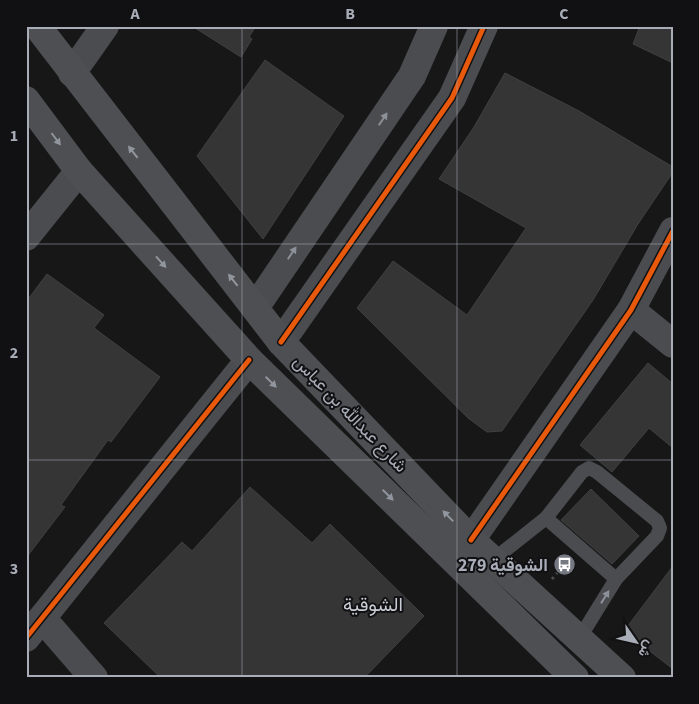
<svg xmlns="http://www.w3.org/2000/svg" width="699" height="704" viewBox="0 0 699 704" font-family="'Source Sans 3',Vazirmatn,sans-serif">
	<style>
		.building { fill: #353536; stroke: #3f4043 }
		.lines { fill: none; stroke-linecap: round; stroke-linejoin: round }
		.path { stroke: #4d4e52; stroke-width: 3; stroke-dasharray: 2.5 4; stroke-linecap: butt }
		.service { stroke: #4b4c50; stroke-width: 14 }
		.minor { stroke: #4b4c50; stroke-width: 28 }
		.tertiary { stroke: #4b4c50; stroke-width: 28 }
		.primary { stroke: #4d4f52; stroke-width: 28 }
		.cycleway-casing { stroke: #111113; stroke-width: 8 }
		.cycleway { stroke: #e8590c; stroke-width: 5 }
		.oneway { fill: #8c9099 }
		.oneway2 { fill: #91969e }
		.grid { fill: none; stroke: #a8adb8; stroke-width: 1; stroke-opacity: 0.55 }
		.labels { text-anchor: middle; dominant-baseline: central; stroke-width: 4; stroke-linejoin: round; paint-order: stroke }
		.street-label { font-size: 18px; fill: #a8adb8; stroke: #111113 }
		.poi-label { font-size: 18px; font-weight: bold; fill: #a8adb8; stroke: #111113; text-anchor: end }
		.neighbourhood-label { font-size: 19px; fill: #c9ccd4; stroke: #111113 }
		.neatline { fill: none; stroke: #a8adb8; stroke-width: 2 }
		.grid-label { font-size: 16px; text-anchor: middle; font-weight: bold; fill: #a8adb8 }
	</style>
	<rect width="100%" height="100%" fill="#171717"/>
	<!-- building -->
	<g class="building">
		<path d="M192 26H256L249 37 252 39 241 57Z"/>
		<path d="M640 26H673V63L633 44Z"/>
		<path d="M265 60 344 116 263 239 197 156Z"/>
		<path d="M505 73 579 111 673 167V172L638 224 593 300 502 431 487 432 468 418 357 308 393 261 467 315 526 228 439 179 474 127Z"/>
		<path d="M47 274 104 315 94 328 160 377 111 442 108 440 61 505 65 507 26 558V302Z"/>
		<path d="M648 363 673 384V448L649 428 612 472 580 445Z"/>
		<path d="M250 487 312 543 330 524 424 616 364 678H161L104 623 182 542 192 551Z"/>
		<path d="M591 489 639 536 612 564 561 520Z"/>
		<path d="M673 566V669L624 631Z"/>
	</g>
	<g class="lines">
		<!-- path -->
		<path class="path" d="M552 579 564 565"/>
		<!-- service -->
		<g class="service">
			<path d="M546 518 582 472 589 468 597 472 657 521 660 528 657 536 616 579"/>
			<path d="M493 560 546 518 616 579 579 639"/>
		</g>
		<!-- minor -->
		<g class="minor">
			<path d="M72 73 105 26"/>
			<path d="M26 237 79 171"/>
			<path d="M631 310 673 344"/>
			<path d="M471 540 631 310 673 231"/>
			<path d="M42 618 94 678"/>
			<path d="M26 638 249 360"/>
		</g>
		<!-- tertiary -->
		<g class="tertiary">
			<path d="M255 308 412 76 434 26"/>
			<path d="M281 342 452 98 484 26"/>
		</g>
		<!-- primary -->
		<g class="primary">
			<path d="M37 26 281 342 471 540 622 678"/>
			<path d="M26 100 79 171 249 360 575 678"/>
		</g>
		<defs>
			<g id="cycleway">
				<path d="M281 342 452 98 484 26"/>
				<path d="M471 540 631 310 673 231"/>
				<path d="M26 638 249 360"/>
			</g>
		</defs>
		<!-- cycleway casing -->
		<use href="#cycleway" class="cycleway-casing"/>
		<!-- cycleway -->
		<use href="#cycleway" class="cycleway"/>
	</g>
	<!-- one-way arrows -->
	<defs><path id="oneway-solid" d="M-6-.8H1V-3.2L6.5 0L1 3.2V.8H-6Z" transform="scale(1.25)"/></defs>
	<g class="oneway">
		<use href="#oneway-solid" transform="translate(383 119) rotate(-56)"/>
		<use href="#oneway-solid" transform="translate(292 253) rotate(-56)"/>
		<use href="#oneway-solid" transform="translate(605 597) rotate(-58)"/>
	</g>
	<g class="oneway2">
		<use href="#oneway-solid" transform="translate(56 139) rotate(53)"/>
		<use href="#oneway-solid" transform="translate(133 152) rotate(-128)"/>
		<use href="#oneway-solid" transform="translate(161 262) rotate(48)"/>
		<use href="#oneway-solid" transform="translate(233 280) rotate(-128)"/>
		<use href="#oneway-solid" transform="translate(271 382) rotate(44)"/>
		<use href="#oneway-solid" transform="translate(388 495) rotate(44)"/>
		<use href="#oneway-solid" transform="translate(448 516) rotate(-134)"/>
	</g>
	<!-- grid -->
	<path class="grid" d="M242 26V678M457 26V678M26 244H673M26 460H673"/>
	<!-- icons -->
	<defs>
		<symbol id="bus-disc" viewBox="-11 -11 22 22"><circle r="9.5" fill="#757880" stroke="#111113"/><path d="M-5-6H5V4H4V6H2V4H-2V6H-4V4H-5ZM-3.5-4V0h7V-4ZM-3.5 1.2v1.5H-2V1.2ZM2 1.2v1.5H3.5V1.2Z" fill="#fff"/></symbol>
	</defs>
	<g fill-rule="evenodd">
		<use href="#bus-disc" x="552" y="552" width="25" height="25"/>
	</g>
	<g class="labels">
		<!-- street labels -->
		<g class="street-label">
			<text transform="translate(350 414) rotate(46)">شارع عبدالله بن عباس</text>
		</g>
		<!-- poi labels -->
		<g class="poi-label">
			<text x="548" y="565">الشوقية 279</text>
		</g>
		<!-- neighbourhood labels -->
		<g class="neighbourhood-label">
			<text x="373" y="605">الشوقية</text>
		</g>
	</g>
	<!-- border -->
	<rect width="699" height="704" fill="none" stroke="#111113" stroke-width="55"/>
	<!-- north arrow -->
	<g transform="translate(636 642) rotate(124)" stroke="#111113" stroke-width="4" paint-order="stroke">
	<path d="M0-4L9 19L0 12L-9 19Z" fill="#a8adb8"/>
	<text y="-8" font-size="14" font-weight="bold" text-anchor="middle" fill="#a8adb8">ش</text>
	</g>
	<rect x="28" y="28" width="644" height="648" class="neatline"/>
	<g class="grid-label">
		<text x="135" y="19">A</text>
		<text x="350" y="19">B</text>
		<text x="564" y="19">C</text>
		<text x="14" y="141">1</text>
		<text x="14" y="358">2</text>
		<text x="14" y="574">3</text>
	</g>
</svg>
